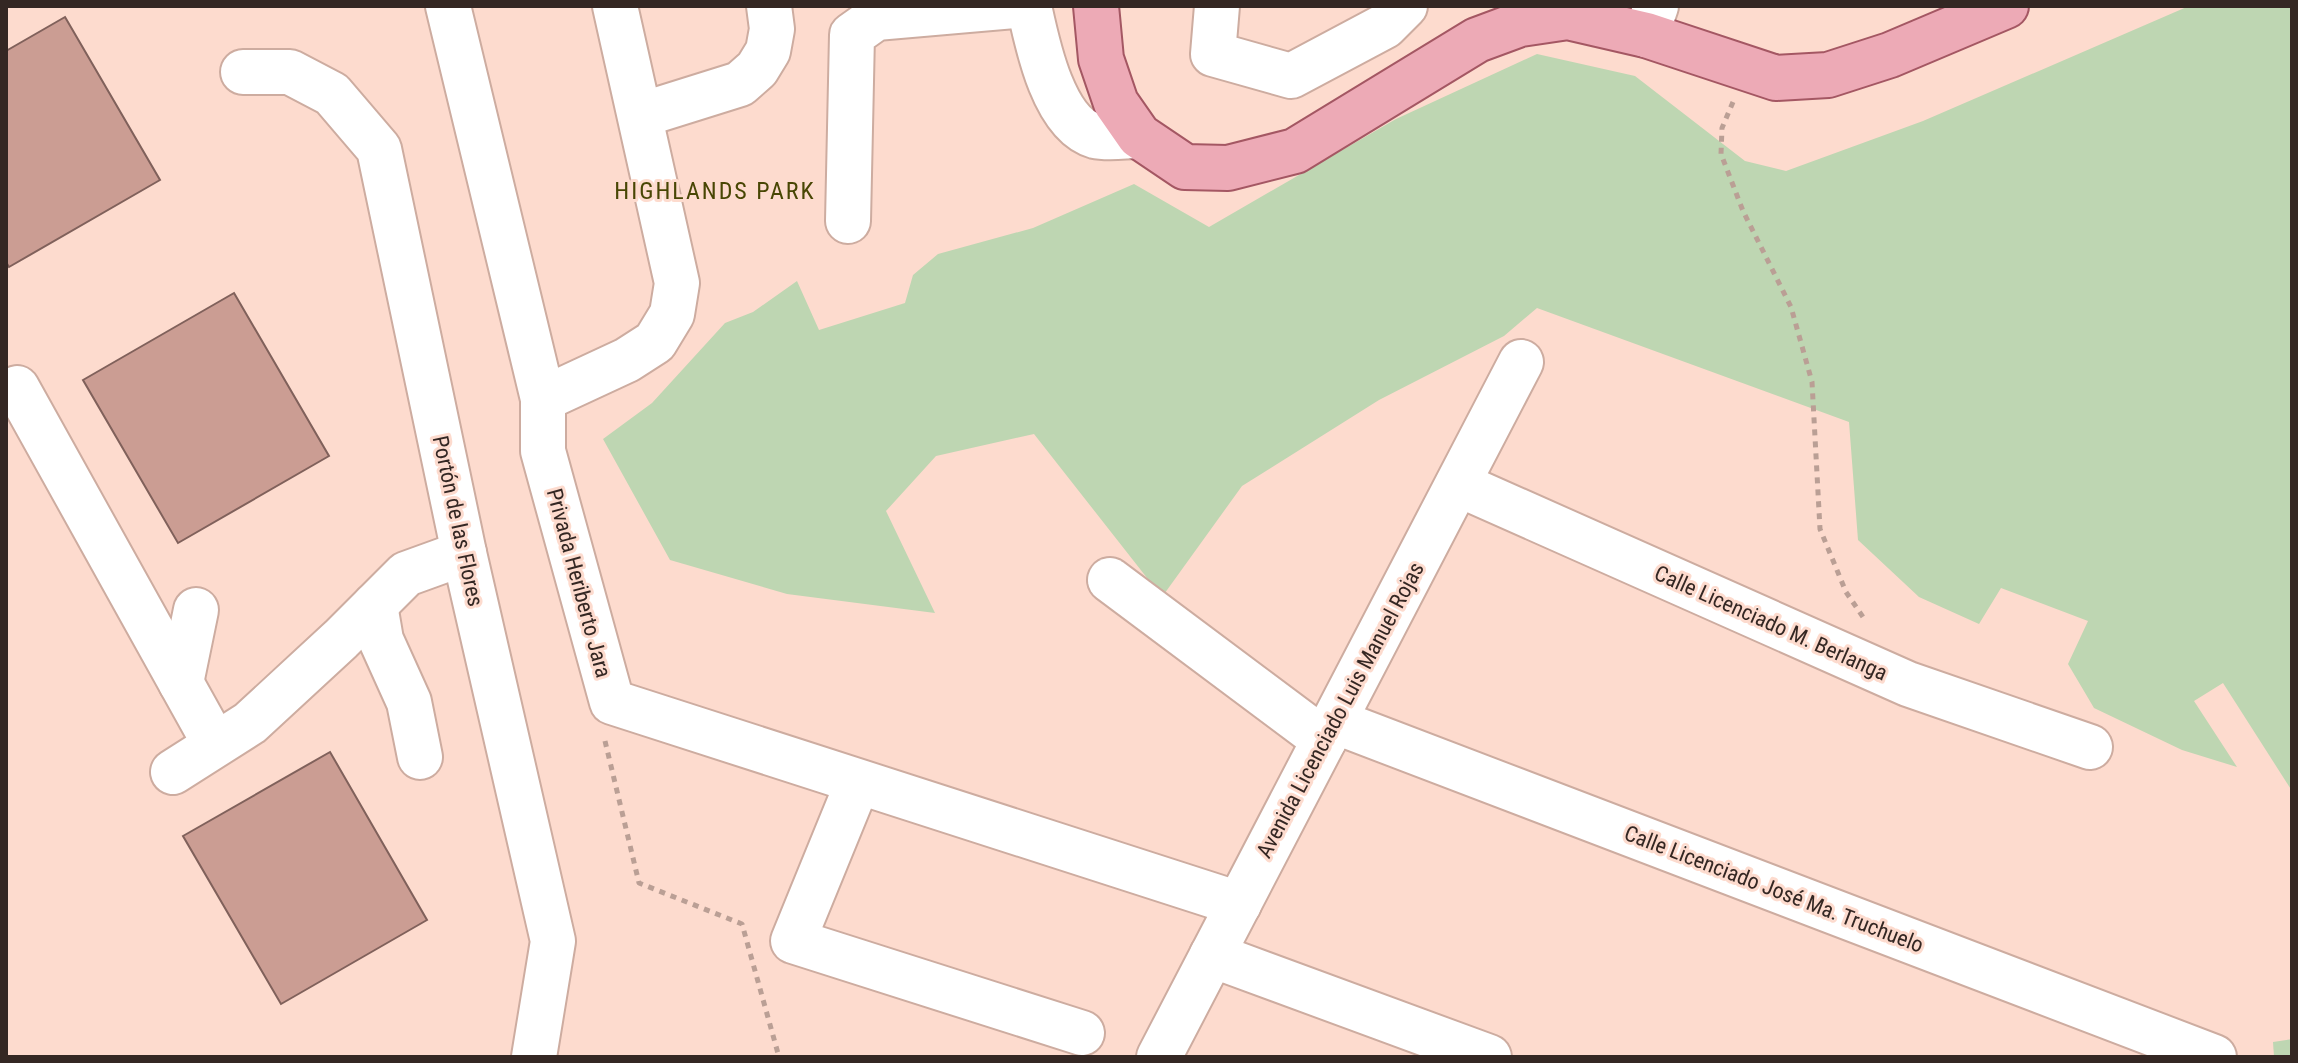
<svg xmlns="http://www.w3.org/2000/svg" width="2298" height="1063" viewBox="0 0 2298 1063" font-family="'Roboto Condensed',sans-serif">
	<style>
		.grass { fill: #bed6b2 }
		.building { fill: #cb9d93; stroke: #80615b; stroke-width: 2 }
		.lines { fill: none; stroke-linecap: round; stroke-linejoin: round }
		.minor-casing { stroke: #cdaca0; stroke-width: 48 }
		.major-casing { stroke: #a45763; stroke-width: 48 }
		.path { stroke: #ba9f95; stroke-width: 5; stroke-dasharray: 6 6; stroke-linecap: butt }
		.minor { stroke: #fff; stroke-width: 44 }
		.major { stroke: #edaab6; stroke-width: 44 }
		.labels { text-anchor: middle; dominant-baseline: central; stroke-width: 6; stroke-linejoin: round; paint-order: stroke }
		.street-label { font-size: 22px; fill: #342723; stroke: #fddbce }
		.neighbourhood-label { font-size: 24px; letter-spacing: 2px; fill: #484604; stroke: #fddbce }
	</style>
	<rect width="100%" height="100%" fill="#fddbce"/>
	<!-- grass -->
	<g class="grass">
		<path d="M2189 6H2292V791L2223 683 2194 701 2237 767 2182 750 2094 708 2068 664 2088 621 2001 588 1979 624 1919 597 1858 540 1849 422 1537 308 1504 336 1379 400 1242 486 1162 597 1034 434 936 456 886 511 935 613 787 594 670 560 603 439 652 403 725 323 753 312 797 281 819 330 905 303 913 275 938 254 1033 228 1134 184 1209 227 1396 119 1537 54 1635 76 1745 161 1786 171 1923 121Z"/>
		<path d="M2292 1039V1057H2274L2273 1042Z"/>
	</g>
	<!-- building -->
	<g class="building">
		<path d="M65 17 160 180 9 267 6 262V51Z"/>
		<path d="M234 293 329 456 178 543 83 380Z"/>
		<path d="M330 752 427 920 281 1004 183 836Z"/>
	</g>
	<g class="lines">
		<defs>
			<g id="minor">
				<path d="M448 6 543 399"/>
				<path d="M615 6 677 283 672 314 655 342 627 360 543 399V451L612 702 1239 904"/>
				<path d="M1029 6C1037 43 1053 124 1095 136 1108 139 1126 136 1139 136"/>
				<path d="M1217 6 1213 54 1291 76 1385 26 1405 6"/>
				<path d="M1646 35 1656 6"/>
				<path d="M243 72H290L332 94 379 149 464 553 553 941 534 1057"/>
				<path d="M641 115 740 84 757 69 768 51 772 29 769 6"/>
				<path d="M848 221 852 35 876 18 1014 6"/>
				<path d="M17 388 215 744"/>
				<path d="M1458 484 1908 684 2090 747"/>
				<path d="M1110 580 1324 740"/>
				<path d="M375 605 381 640 409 702 420 757"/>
				<path d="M181 683 196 610"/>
				<path d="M1334 721 2214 1057"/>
				<path d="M173 772 250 723 341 639 406 574 464 553"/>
				<path d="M858 782 793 941 1082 1033"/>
				<path d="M1212 955 1489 1057"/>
				<path d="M1159 1057 1521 362"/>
			</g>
			<path id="major" d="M1096 6 1101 59 1116 103 1139 136 1185 167 1228 168 1295 151 1477 40 1520 24 1568 17 1646 35 1776 78 1828 75 1890 55 2006 6"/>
		</defs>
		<!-- minor casing -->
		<use href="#minor" class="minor-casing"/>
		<!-- major casing -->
		<use href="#major" class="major-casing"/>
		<!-- path -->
		<g class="path">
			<path d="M1733 102 1722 128 1721 154 1743 211 1791 307 1812 382 1820 529 1846 592 1865 620"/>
			<path d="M605 741 639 883 742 924 779 1057"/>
		</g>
		<!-- minor -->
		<use href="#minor" class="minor"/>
		<!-- major -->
		<use href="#major" class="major"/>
	</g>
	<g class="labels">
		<!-- street labels -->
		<g class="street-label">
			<text transform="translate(458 521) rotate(78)">Portón de las Flores</text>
			<text transform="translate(579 583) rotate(75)">Privada Heriberto Jara</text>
			<text transform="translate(1771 623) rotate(24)">Calle Licenciado M. Berlanga</text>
			<text transform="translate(1340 710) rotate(-62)">Avenida Licenciado Luis Manuel Rojas</text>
			<text transform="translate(1774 889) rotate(21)">Calle Licenciado José Ma. Truchuelo</text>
		</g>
		<!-- neighbourhood labels -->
		<g class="neighbourhood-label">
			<text x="715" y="191">HIGHLANDS PARK</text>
		</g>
	</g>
	<!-- border -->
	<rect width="2298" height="1063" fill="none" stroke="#342723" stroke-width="16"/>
</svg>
